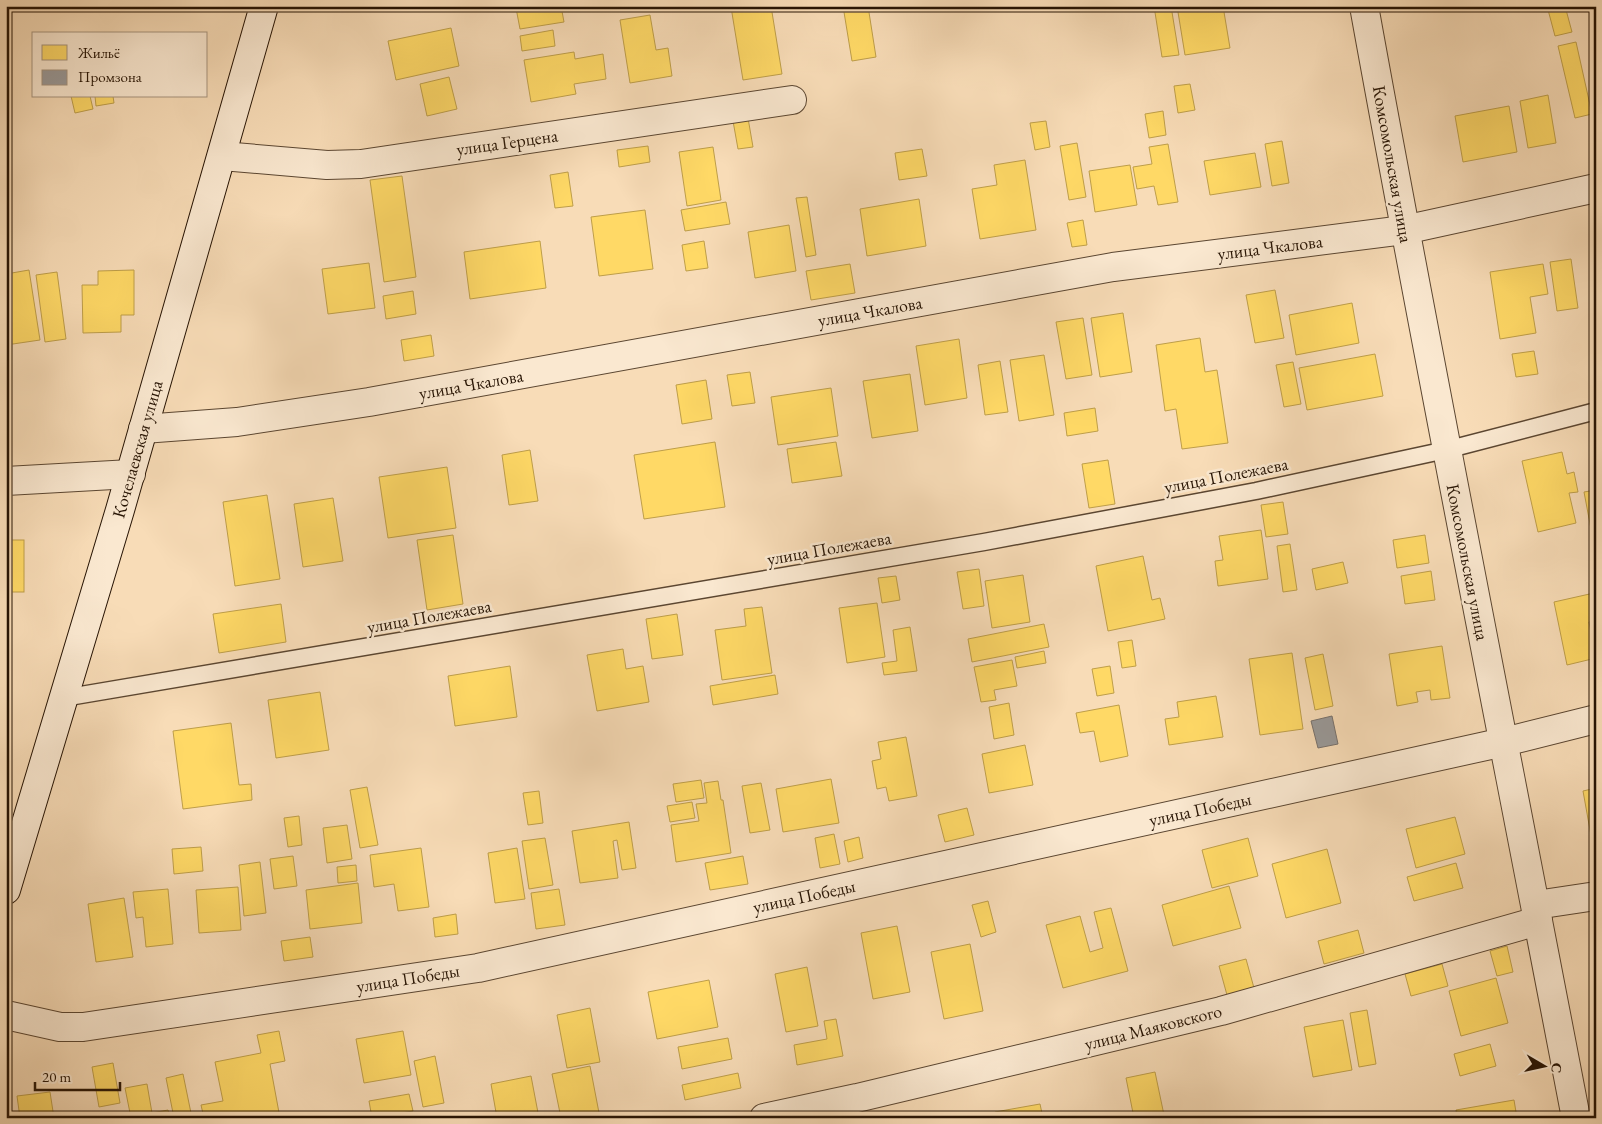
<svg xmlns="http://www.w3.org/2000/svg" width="1602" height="1124" viewBox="0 0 1602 1124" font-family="'EB Garamond',serif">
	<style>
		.homes { fill: #ffd966; stroke: #be9e49 }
		.industry { fill: #999; stroke: #77716c }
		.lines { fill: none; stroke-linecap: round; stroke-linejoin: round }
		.lane-casing { stroke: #5b4631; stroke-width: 19 }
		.street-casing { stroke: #5b4631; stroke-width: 30 }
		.secondary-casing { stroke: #271404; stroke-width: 30 }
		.lane { stroke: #fae8d0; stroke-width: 16 }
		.street { stroke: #fae8d0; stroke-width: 28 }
		.secondary { stroke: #fae8d0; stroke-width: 28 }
		.labels { text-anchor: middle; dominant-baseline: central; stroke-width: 5; stroke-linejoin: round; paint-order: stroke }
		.street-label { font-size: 18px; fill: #271404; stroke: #fae8d0 }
	</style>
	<rect width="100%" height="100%" fill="#f8dcb7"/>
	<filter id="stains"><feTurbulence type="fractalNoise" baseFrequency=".004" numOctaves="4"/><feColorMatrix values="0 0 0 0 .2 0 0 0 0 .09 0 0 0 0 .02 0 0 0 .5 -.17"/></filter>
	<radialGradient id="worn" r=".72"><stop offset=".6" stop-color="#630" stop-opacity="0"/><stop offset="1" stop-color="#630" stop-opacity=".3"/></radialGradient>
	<!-- homes -->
	<g class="homes">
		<path d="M525 6H561L564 22 520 29 516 8Z"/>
		<path d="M736 6H771L782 74 743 80 731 7Z"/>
		<path d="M843 6H868L876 57 852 61Z"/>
		<path d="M1154 6H1171L1179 55 1162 57Z"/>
		<path d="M1177 6H1223L1230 48 1185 55Z"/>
		<path d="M1547 6H1565L1572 32 1555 36Z"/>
		<path d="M650 15 656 50 668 48 672 76 630 83 620 20Z"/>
		<path d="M451 28 459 66 396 80 388 41Z"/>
		<path d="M553 30 555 46 522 51 520 36Z"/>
		<path d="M1576 42 1592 114 1575 118 1558 46Z"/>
		<path d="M574 52 575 59 603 54 606 79 574 84 576 94 531 102 524 60Z"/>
		<path d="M449 77 457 109 427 116 420 84Z"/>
		<path d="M1190 84 1195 110 1178 113 1174 86Z"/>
		<path d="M1548 95 1556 143 1528 148 1520 101Z"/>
		<path d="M71 96H90L93 109 75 113Z"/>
		<path d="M95 96H113L114 103 96 106Z"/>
		<path d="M1509 106 1517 152 1463 162 1455 116Z"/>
		<path d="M1163 111 1166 135 1149 138 1145 114Z"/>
		<path d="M748 118 753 147 738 149 733 121Z"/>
		<path d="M1046 121 1050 147 1035 150 1030 123Z"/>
		<path d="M1282 141 1289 183 1272 186 1265 144Z"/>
		<path d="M1077 143 1086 197 1069 200 1060 146Z"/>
		<path d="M1168 144 1178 202 1158 205 1154 186 1137 189 1133 167 1152 164 1149 147Z"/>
		<path d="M648 146 650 162 619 167 617 150Z"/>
		<path d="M713 147 721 200 687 206 679 152Z"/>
		<path d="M922 149 927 176 899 180 895 153Z"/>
		<path d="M1255 153 1261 187 1210 195 1204 161Z"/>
		<path d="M1025 160 1036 230 980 239 972 189 997 185 994 165Z"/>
		<path d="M1130 165 1137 205 1095 212 1089 171Z"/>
		<path d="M568 172 573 206 555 208 550 175Z"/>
		<path d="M402 176 416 277 384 282 370 180Z"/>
		<path d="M807 197 816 255 806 257 796 198Z"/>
		<path d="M919 199 926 246 867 256 860 209Z"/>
		<path d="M726 202 730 224 685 231 681 210Z"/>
		<path d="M645 210 653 269 599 276 591 217Z"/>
		<path d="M1083 220 1087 245 1072 247 1067 223Z"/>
		<path d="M789 225 796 271 755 278 748 232Z"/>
		<path d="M540 241 546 288 470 299 464 252Z"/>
		<path d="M704 241 708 268 686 271 682 245Z"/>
		<path d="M1571 259 1578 308 1557 311 1550 262Z"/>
		<path d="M369 263 375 308 328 314 322 269Z"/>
		<path d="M850 264 855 293 811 300 806 271Z"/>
		<path d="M1543 264 1548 294 1530 297 1536 333 1500 339 1490 272Z"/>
		<path d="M29 270 40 340 6 345V274Z"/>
		<path d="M134 270V315H121V332L83 333 82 285H98V271Z"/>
		<path d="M57 272 66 339 45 342 36 275Z"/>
		<path d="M1275 290 1284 338 1255 343 1246 295Z"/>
		<path d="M413 291 416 314 386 319 383 296Z"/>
		<path d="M1352 303 1359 343 1296 355 1289 315Z"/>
		<path d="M1123 313 1132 372 1100 377 1091 318Z"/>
		<path d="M1083 318 1092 375 1066 379 1056 322Z"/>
		<path d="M431 335 434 356 404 361 401 340Z"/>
		<path d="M1200 338 1205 372 1217 370 1228 443 1182 449 1176 409 1165 411 1156 345Z"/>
		<path d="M959 339 967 398 925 405 916 346Z"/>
		<path d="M1534 351 1538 374 1516 377 1512 354Z"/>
		<path d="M1375 354 1383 396 1307 410 1299 368Z"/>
		<path d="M1044 355 1054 415 1019 421 1010 360Z"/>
		<path d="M1000 361 1008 412 985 415 978 365Z"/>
		<path d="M1293 362 1301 404 1284 407 1276 365Z"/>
		<path d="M750 372 755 403 732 406 727 375Z"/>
		<path d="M910 374 918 431 872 438 863 381Z"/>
		<path d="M706 380 712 419 682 424 676 385Z"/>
		<path d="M831 388 838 436 778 445 771 397Z"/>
		<path d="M1095 408 1098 431 1067 436 1064 413Z"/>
		<path d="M715 442 725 507 644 519 634 455Z"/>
		<path d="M836 442 842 476 792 483 787 449Z"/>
		<path d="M530 450 538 501 509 505 502 455Z"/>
		<path d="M1562 452 1567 474 1574 472 1578 492 1569 493 1576 523 1538 532 1522 461Z"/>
		<path d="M1108 460 1115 504 1089 508 1082 464Z"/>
		<path d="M447 467 456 528 388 538 379 477Z"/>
		<path d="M1596 490V528L1591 529 1584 492Z"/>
		<path d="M267 495 280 579 235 586 223 502Z"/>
		<path d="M333 498 343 561 303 567 294 504Z"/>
		<path d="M1283 502 1288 534 1266 537 1261 505Z"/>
		<path d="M1261 530 1268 579 1218 586 1215 561 1223 560 1219 536Z"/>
		<path d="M453 535 463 604 427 610 417 540Z"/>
		<path d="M1425 535 1429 563 1397 568 1393 540Z"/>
		<rect x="6" y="540" width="18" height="52"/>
		<path d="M1290 544 1297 590 1283 592 1277 546Z"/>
		<path d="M1143 556 1152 600 1160 598 1165 619 1108 631 1096 566Z"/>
		<path d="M1343 562 1348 583 1316 590 1312 569Z"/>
		<path d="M979 569 984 606 963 609 957 572Z"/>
		<path d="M1431 571 1435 600 1405 604 1401 576Z"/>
		<path d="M1023 575 1030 622 992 628 985 581Z"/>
		<path d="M896 576 900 600 882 603 878 578Z"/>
		<path d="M1594 593 1596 603V621L1589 622 1596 658 1567 665 1554 602Z"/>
		<path d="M877 603 885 657 847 663 839 608Z"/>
		<path d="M281 604 286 642 219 653 213 614Z"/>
		<path d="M762 607 772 673 722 680 715 630 746 626 744 609Z"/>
		<path d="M677 614 683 655 652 659 646 619Z"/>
		<path d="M1044 624 1049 647 972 662 968 639Z"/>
		<path d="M910 627 917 671 884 675 882 663 897 661 893 630Z"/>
		<path d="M1132 640 1136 666 1122 668 1118 642Z"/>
		<path d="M1442 646 1450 698 1431 700 1430 690 1416 692 1418 702 1397 706 1389 654Z"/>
		<path d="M623 649 626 669 643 666 649 702 597 711 587 655Z"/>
		<path d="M1044 651 1046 663 1017 668 1015 657Z"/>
		<path d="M1292 653 1303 729 1260 735 1249 659Z"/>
		<path d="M1323 654 1333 706 1315 710 1305 658Z"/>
		<path d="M1012 660 1017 686 994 690 996 700 981 702 974 667Z"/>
		<path d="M510 666 517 717 455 726 448 676Z"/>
		<path d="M1110 666 1114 693 1097 696 1092 669Z"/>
		<path d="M775 675 778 694 713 705 710 686Z"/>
		<path d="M320 692 329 750 276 758 268 700Z"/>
		<path d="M1216 696 1223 737 1169 745 1165 719 1179 717 1177 702Z"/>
		<path d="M1009 703 1014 735 994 739 989 707Z"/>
		<path d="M1119 705 1128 756 1100 762 1094 731 1080 733 1076 713Z"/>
		<path d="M231 723 239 785 251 784 252 800 183 809 173 731Z"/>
		<path d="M906 737 917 796 889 801 886 787 877 789 872 761 881 759 878 742Z"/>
		<path d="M1025 745 1033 785 989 793 982 754Z"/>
		<path d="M831 779 839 823 783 832 776 789Z"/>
		<path d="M701 780 704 798 676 802 673 784Z"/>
		<path d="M718 781 721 800H723L731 853 676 862 671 825 699 821 696 804 707 803 704 783Z"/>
		<path d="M761 783 770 830 750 833 742 786Z"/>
		<path d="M367 787 378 845 360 848 350 790Z"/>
		<path d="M1596 788V858H1595L1583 791Z"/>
		<path d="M539 791 543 823 528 825 523 793Z"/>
		<path d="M692 802 695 818 670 822 667 806Z"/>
		<path d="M967 808 974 835 945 842 938 815Z"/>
		<path d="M299 816 302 845 288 847 284 818Z"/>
		<path d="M1455 817 1465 854 1416 868 1406 829Z"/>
		<path d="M629 822 636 868 622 870 617 840 613 841 618 878 580 883 572 831Z"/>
		<path d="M347 825 352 859 327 863 323 828Z"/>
		<path d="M834 834 840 864 820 868 815 838Z"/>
		<path d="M859 837 863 858 848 862 844 841Z"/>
		<path d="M545 838 553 885 529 889 522 841Z"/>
		<path d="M1248 838 1258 876 1212 888 1202 850Z"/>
		<path d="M201 847 203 871 174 874 172 849Z"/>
		<path d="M421 848 429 907 398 911 394 884 374 887 370 855Z"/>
		<path d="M517 848 525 899 495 903 488 853Z"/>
		<path d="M1327 849 1341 903 1286 918 1272 864Z"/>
		<path d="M293 856 297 886 274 889 270 859Z"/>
		<path d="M743 856 748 884 710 890 705 863Z"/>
		<path d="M260 862 266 913 244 916 239 865Z"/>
		<path d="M1456 863 1463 888 1414 901 1407 877Z"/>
		<path d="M356 865 357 881 338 883 337 867Z"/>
		<path d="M358 883 362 923 310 929 306 890Z"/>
		<path d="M1229 886 1241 928 1173 946 1162 905Z"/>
		<path d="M238 887 241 930 199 933 196 890Z"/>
		<path d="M168 889 173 944 146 947 143 917 136 918 133 892Z"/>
		<path d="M559 889 565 925 536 929 531 893Z"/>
		<path d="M124 898 133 957 96 962 88 904Z"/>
		<path d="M988 901 996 932 981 937 972 905Z"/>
		<path d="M1111 908 1128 971 1063 988 1046 925 1080 916 1090 952 1103 948 1094 912Z"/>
		<path d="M456 914 458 934 435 937 433 918Z"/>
		<path d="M897 926 910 992 873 999 861 933Z"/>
		<path d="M1358 930 1364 953 1324 964 1318 941Z"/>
		<path d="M310 937 313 957 284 961 281 941Z"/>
		<path d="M970 944 983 1011 944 1019 931 952Z"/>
		<path d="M1507 946 1513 972 1497 976 1490 951Z"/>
		<path d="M1246 959 1254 988 1227 995 1219 966Z"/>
		<path d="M1442 964 1448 986 1411 996 1405 974Z"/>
		<path d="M807 967 818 1026 786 1032 775 974Z"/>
		<path d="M1496 978 1508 1023 1461 1036 1449 991Z"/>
		<path d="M709 980 718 1027 657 1039 648 992Z"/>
		<path d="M590 1008 600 1062 567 1068 557 1015Z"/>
		<path d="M1367 1010 1376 1064 1359 1067 1350 1013Z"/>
		<path d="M836 1019 843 1056 797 1065 794 1045 827 1039 824 1021Z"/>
		<path d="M1343 1020 1352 1070 1313 1077 1304 1027Z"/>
		<path d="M279 1031 285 1061 270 1064 280 1118H204L201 1105 223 1101 215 1062 261 1053 257 1035Z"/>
		<path d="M403 1031 411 1075 364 1083 356 1039Z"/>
		<path d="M728 1038 732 1059 682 1069 678 1047Z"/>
		<path d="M1490 1044 1496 1066 1460 1076 1454 1054Z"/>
		<path d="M435 1056 444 1103 423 1107 414 1061Z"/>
		<path d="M113 1063 120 1103 99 1107 92 1067Z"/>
		<path d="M590 1066 600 1118H561L552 1074Z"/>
		<path d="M1155 1072 1164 1115 1153 1118H1134L1126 1078Z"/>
		<path d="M738 1073 741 1088 685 1100 682 1085Z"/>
		<path d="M183 1074 192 1118H174L166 1078Z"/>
		<path d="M531 1076 539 1118H497L491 1084Z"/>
		<path d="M147 1084 152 1113 168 1110 170 1118H131L125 1088Z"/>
		<path d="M50 1092 54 1118H20L17 1096Z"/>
		<path d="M409 1094 413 1111 372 1118 369 1101Z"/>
		<path d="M1514 1100 1517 1118H1457L1456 1110Z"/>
		<path d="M1040 1104 1043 1118H996L995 1112Z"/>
	</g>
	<!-- industry -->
	<path class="industry" d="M1332 716 1338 744 1318 748 1311 721Z"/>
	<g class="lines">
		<defs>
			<path id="lane" d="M63 698 984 542 1256 491 1446 450 1596 411"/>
			<g id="street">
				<path d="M1364 6C1431 377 1505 747 1576 1118"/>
				<path d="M222 156 327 165 361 164 792 100"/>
				<path d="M143 429 237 422 369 402 1113 267 1404 230 1596 188"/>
				<path d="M6 481 131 474"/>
				<path d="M1536 905 1596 896"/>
				<path d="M6 1015 60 1027H83L478 968 1504 742 1596 719"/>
				<path d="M764 1118 857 1098 1221 1011 1538 921"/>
			</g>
			<path id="secondary" d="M6 890 120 510 264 6"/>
		</defs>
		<!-- lane casing -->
		<use href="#lane" class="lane-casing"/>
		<!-- street casing -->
		<use href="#street" class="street-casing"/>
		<!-- secondary casing -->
		<use href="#secondary" class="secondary-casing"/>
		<!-- lane -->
		<use href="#lane" class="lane"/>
		<!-- street -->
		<use href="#street" class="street"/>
		<!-- secondary -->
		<use href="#secondary" class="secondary"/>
	</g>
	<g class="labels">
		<!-- street labels -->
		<g class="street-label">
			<text transform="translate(507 142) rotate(-8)">улица Герцена</text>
			<text transform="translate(1393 164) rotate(80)">Комсомольская улица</text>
			<text transform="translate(1270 247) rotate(-7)">улица Чкалова</text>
			<text transform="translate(870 311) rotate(-10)">улица Чкалова</text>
			<text transform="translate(471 384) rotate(-10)">улица Чкалова</text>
			<text transform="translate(137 449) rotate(-74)">Кочелаевская улица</text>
			<text transform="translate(1226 475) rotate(-11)">улица Полежаева</text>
			<text transform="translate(829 548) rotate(-10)">улица Полежаева</text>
			<text transform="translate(1468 562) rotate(79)">Комсомольская улица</text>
			<text transform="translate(429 616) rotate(-10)">улица Полежаева</text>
			<text transform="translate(1200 809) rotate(-12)">улица Победы</text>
			<text transform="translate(804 896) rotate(-12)">улица Победы</text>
			<text transform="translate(408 978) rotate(-9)">улица Победы</text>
			<text transform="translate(1153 1027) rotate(-14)">улица Маяковского</text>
		</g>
	</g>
	<!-- margin -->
	<rect width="1602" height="1124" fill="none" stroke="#f8dcb7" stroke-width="25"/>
	<rect x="8" y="8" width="1587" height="1109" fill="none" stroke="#271404" stroke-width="2.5"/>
	<rect x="12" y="12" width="1577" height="1099" fill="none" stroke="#271404"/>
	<!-- legend -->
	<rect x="32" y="32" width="175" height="65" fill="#fae8d0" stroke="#a6937e"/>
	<rect x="42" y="45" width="25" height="15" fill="#ffd966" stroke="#a6937e"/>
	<text x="78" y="58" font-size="15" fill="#271404">Жильё</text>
	<rect x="42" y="70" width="25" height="15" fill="#999999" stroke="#a6937e"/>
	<text x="78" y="82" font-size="15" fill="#271404">Промзона</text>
	<!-- north arrow -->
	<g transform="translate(1544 1066) rotate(99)" stroke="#fae8d0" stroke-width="4" paint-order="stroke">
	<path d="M0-4L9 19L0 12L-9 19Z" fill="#271404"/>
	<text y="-8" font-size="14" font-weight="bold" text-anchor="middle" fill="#271404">С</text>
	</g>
	<!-- scale -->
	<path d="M35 1082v8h85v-8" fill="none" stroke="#271404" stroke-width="2.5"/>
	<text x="42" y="1082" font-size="15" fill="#271404" stroke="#fae8d0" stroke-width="4" paint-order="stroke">20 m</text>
	<rect width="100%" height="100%" filter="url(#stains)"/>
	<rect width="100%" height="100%" fill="url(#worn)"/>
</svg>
